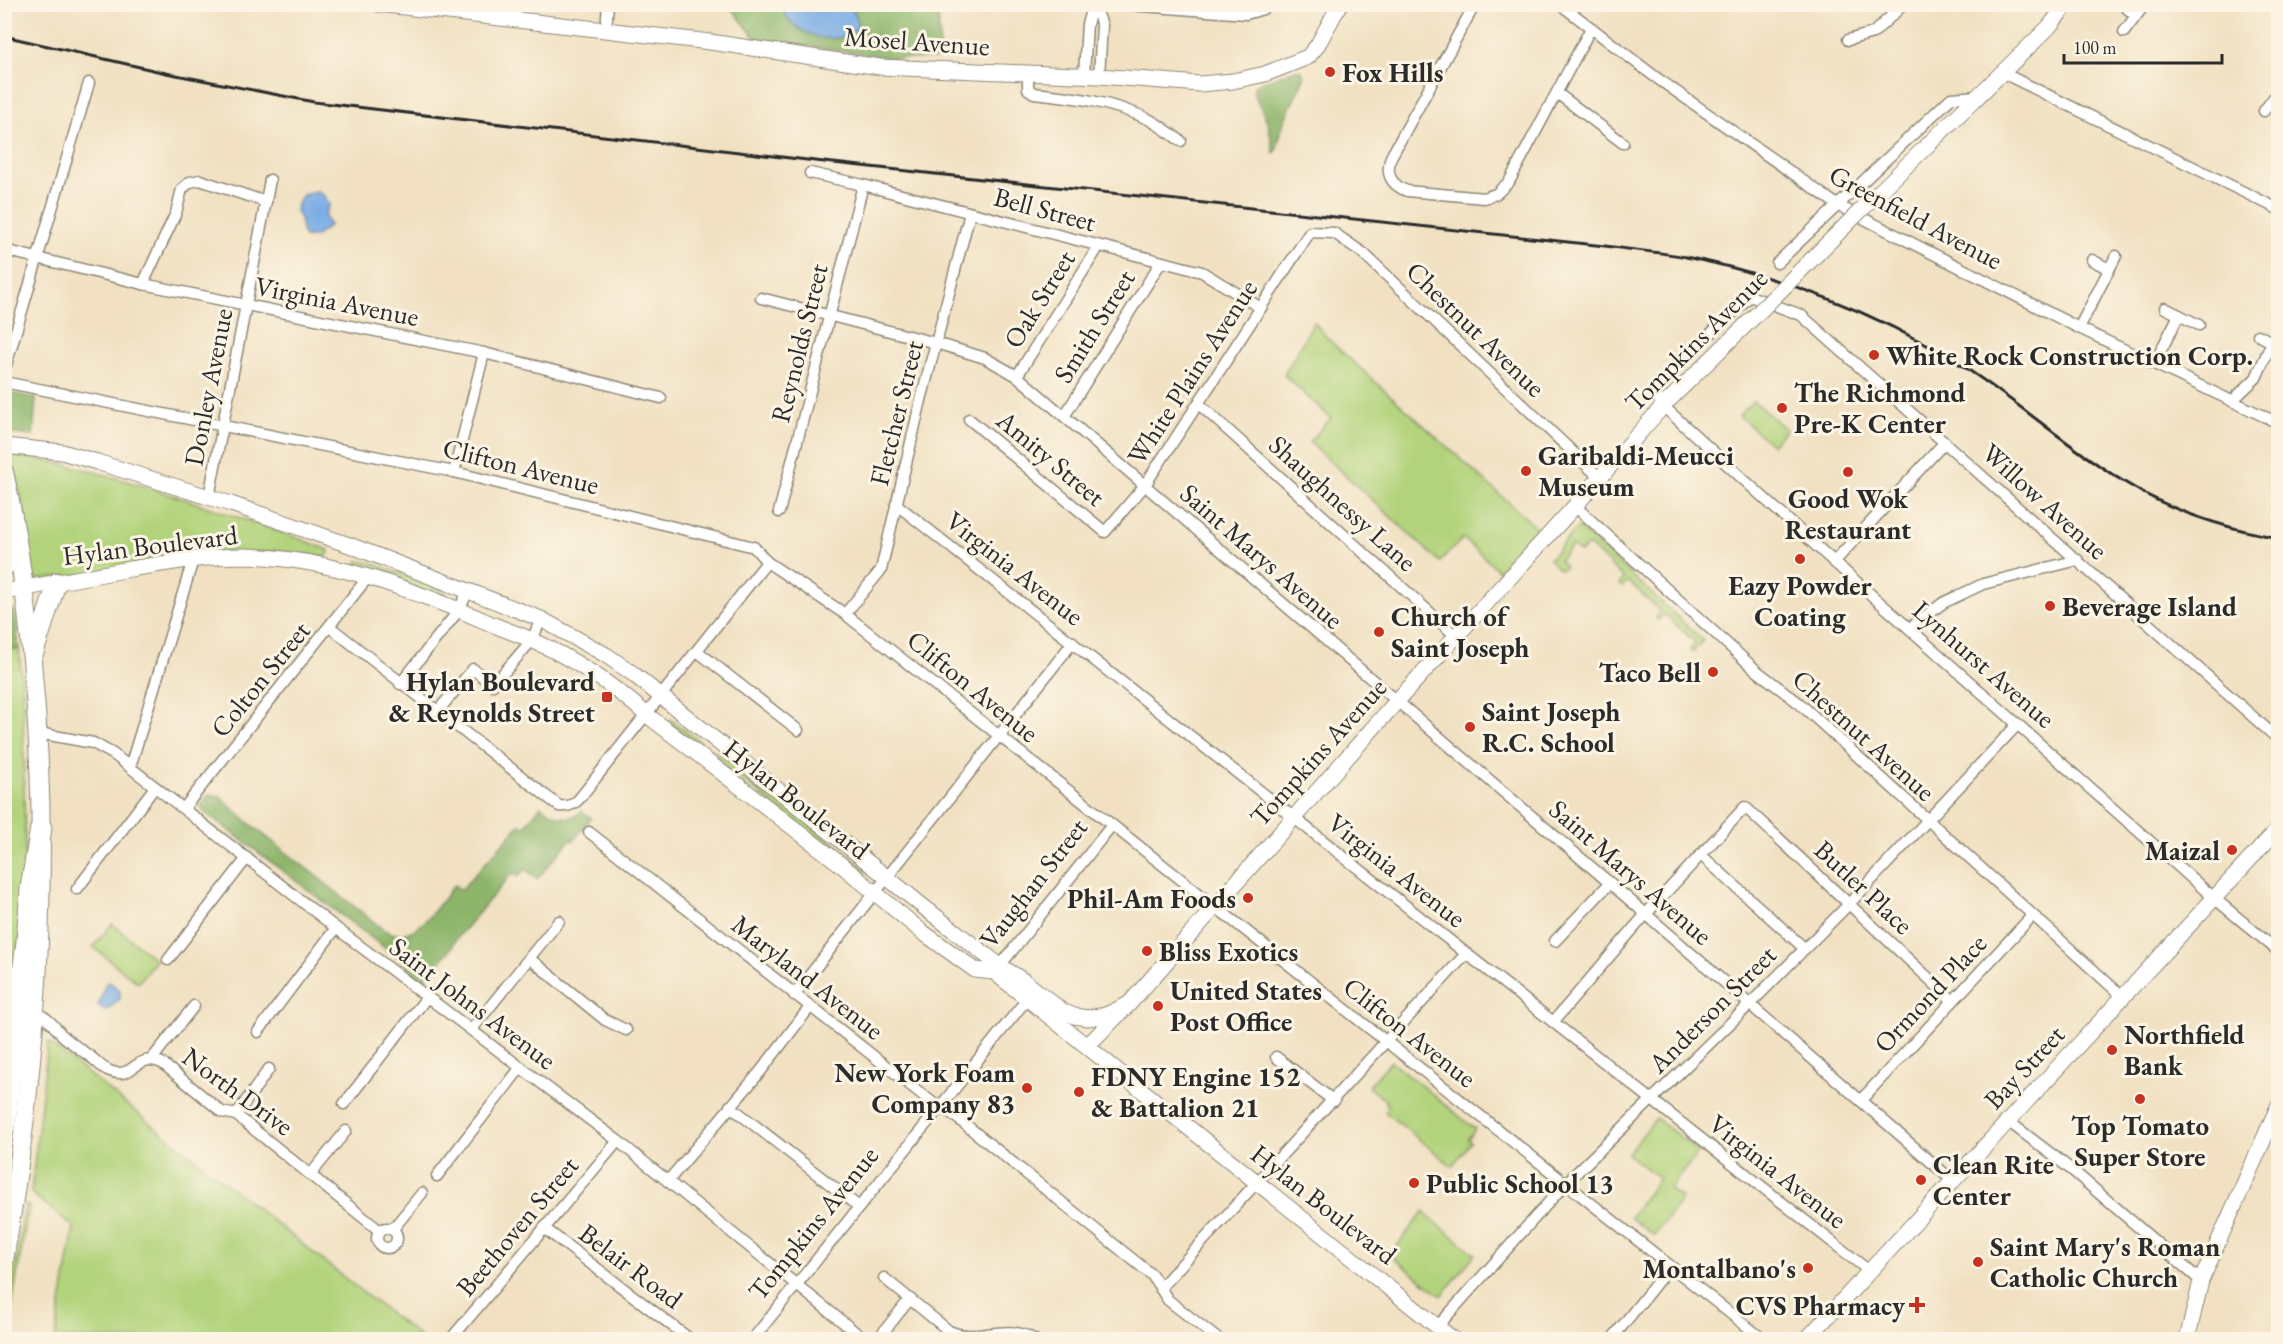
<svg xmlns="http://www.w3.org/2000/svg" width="2283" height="1344" viewBox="0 0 2283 1344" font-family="'EB Garamond',serif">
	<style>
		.green { fill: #b2d37b; stroke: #6e7f53; stroke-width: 1.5 }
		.forest { fill: #8db56b; stroke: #5c704b; stroke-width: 1.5 }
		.water { fill: #78ace5; stroke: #526c88; stroke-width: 1.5 }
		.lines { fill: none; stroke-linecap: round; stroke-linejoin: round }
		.street-casing { stroke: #8e8676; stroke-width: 13 }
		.secondary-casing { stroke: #8e8676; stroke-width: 17 }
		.primary-casing { stroke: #8e8676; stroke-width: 20 }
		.highway-casing { stroke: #8e8676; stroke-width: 23 }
		.street { stroke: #fff; stroke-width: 10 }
		.secondary { stroke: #fff; stroke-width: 15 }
		.primary { stroke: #fff; stroke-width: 18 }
		.highway { stroke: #fff; stroke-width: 21 }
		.rail { stroke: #2b2b2b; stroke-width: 3 }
		.secondary-bridge-casing { stroke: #8e8676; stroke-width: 17; stroke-linecap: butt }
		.secondary-bridge { stroke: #fff; stroke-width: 15 }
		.poi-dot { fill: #c8321e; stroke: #fcf5e5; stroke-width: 2 }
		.labels { text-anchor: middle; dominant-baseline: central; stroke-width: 6; stroke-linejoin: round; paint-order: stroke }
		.street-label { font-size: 27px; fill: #2b2b2b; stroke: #fcf5e5 }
		.poi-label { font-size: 27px; font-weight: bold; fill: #2b2b2b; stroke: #fcf5e5; text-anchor: start }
	</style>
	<rect width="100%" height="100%" fill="#fcf5e5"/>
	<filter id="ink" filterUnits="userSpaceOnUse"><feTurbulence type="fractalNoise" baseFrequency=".0167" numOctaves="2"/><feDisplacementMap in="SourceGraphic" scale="12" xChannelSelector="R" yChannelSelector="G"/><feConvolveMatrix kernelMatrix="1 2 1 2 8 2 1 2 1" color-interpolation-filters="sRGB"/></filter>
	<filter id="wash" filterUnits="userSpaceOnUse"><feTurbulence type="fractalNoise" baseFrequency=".008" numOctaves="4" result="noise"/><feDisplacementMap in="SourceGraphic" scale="24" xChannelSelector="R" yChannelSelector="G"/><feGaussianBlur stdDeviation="1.35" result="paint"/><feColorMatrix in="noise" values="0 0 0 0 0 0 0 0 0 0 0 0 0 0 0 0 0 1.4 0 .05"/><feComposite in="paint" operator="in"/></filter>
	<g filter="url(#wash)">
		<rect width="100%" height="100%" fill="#f1e1c2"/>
		<!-- green -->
		<g class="green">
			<path d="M1314 322 1328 339 1538 529 1499 571 1463 538 1440 562 1309 442 1331 418 1284 375Z"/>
			<path d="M1753 401 1786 429 1772 445 1739 416Z"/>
			<path d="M14 456C64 461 109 476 156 490 215 509 272 528 329 550L327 557 275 551 36 580 33 575 21 500 12 459Z"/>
			<path d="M1578 527 1703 640 1693 652 1690 650 1695 642 1664 614 1658 620 1656 618 1660 611 1628 581 1622 587 1619 585 1624 578 1589 545 1580 552 1572 546 1559 560 1565 566 1563 569H1559L1549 559Z"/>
			<path d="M358 561 372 563 446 591 444 600 361 568 356 564Z"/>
			<path d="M4 649H19L23 694 25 861 24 888 5 1070Z"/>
			<path d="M671 720 708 748 732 763 867 870 866 872 827 846 668 723Z"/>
			<path d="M112 924 156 960 138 983 93 947Z"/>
			<path d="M48 1042 370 1298 423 1339H55L74 1227 31 1193Z"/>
			<path d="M1391 1061 1475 1129 1468 1139 1471 1142 1452 1166 1385 1112 1389 1107 1385 1104 1386 1101 1368 1087Z"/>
			<path d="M1656 1118 1699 1152 1669 1189 1682 1199 1654 1236 1630 1217 1659 1178 1627 1154Z"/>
			<path d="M25 1205 29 1207 6 1339H5V1325Z"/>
			<path d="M1423 1212 1475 1254 1442 1296 1390 1255Z"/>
		</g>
		<!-- forest -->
		<g class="forest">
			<path d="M729 5H779C797 31 809 39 841 38L856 15 848 5H938L940 59 893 58 756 39Z"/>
			<path d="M1295 70 1302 71 1304 78 1284 121 1276 151 1274 153 1268 123 1254 93V87L1260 83Z"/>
			<path d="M4 392 36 398 33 436 5 433Z"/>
			<path d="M11 608 15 614 19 649H5V609Z"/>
			<path d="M209 794 220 797 249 823 369 918C375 923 381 929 388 932 416 945 440 902 454 885L461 890 520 824 524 827 541 806C554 815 568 824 582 811L591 818 573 841 571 839 537 879 525 869 518 877 512 873 458 937 452 944 453 946 427 978C415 979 410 969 402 961L202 810 200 805Z"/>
		</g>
		<!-- water -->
		<g class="water">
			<path d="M779 5H848C855 13 859 19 856 30 837 44 811 39 793 24 787 19 783 11 779 5Z"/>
			<path d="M318 191 324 196 330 204C325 212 322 217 330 225 320 232 318 239 304 237 299 228 304 222 296 211L297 204 303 195Z"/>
			<path d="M108 981 120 990V999L106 1011 98 1005C104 997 100 991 108 981Z"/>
		</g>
	</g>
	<g filter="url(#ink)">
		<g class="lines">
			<defs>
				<g id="street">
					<path d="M1094 4 1102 25 1099 76"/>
					<path d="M1116 4 1246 14 1263 9 1267 4"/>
					<path d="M1475 4 1391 157C1385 174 1391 185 1407 191L1484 198 1496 194 1509 182 1591 28"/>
					<path d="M1560 4 1654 76 1839 206 2079 328 2278 423"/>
					<path d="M2122 4 2136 16"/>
					<path d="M2273 4 2278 9"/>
					<path d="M606 30 608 4"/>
					<path d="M2124 32 2145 4"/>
					<path d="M1848 40 1873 33 1904 4"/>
					<path d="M2001 72 2278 209"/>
					<path d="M1028 73V89L1034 93C1074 97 1113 102 1150 120 1161 126 1171 134 1181 141"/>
					<path d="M1084 75 1087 24 1093 4"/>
					<path d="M1557 93 1623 143"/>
					<path d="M2264 111 2278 92"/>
					<path d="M810 173 863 185 1202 272 1261 308"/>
					<path d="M4 250 143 284 484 353 661 398"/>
					<path d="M2092 260 2109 269"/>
					<path d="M1777 263 1951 98 1977 96"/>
					<path d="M143 284 176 213 182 189 190 182 200 180 266 202"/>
					<path d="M761 298 936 343 985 358 1017 376 1632 902 1953 1181"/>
					<path d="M2165 308 2199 325"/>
					<path d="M2079 328 2116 256"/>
					<path d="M2258 335 2278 345"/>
					<path d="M2154 364 2179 315"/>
					<path d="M4 372 89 83"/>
					<path d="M1017 376 1099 246"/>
					<path d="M4 382 454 472 754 547 767 562 845 614 1764 1340"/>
					<path d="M2232 401 2256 378 2272 342"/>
					<path d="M1199 404 1457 637"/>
					<path d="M1065 415 1161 262"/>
					<path d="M969 419 1105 532 1145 485 1310 232 1334 233 1363 253 1600 478"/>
					<path d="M454 472 484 353"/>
					<path d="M209 497 270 180"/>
					<path d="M896 504 1869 1271"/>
					<path d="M1575 506 1757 671 1799 703 2123 997"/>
					<path d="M779 512 863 185"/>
					<path d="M1834 562 1945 442"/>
					<path d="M845 614 881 570 920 404 970 213"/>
					<path d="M330 627 559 806C567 807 573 806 579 799L767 562"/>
					<path d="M1910 628 1943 603 1983 584 2078 560"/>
					<path d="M697 651 798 730"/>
					<path d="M400 684 459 610 468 591"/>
					<path d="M437 712 473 669 493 685 532 640 541 619"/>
					<path d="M38 733 93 743 113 754 336 928 618 1141 865 1340"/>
					<path d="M2278 739 1801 315 1750 296 1658 384 1657 396 1663 406 1834 562 2214 898 2278 951"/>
					<path d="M130 767 193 560"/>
					<path d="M184 808 369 576"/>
					<path d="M589 832 938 1107 951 1113 1152 1275 1168 1300 1219 1340"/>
					<path d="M1701 855 1804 948"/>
					<path d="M77 889 155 787"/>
					<path d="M1555 941 1610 883"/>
					<path d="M529 958 605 1020 626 1030"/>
					<path d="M168 960 247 858"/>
					<path d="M1000 966 1112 825"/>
					<path d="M794 995 1073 642"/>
					<path d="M36 1012C50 1020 51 1023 61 1034 69 1042 81 1050 91 1057 97 1062 103 1069 110 1071 134 1081 136 1051 162 1063L222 1112 236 1115 380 1231"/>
					<path d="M1553 1022 1646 914 1745 807 1953 1001"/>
					<path d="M472 1029 559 921"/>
					<path d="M258 1032 336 928"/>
					<path d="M1276 1057 1334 1101"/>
					<path d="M152 1059 194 1006"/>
					<path d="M1861 1100 2032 916"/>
					<path d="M344 1104 427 997"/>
					<path d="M730 1106 859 1207"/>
					<path d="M236 1115 269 1069"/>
					<path d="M2008 1121 2072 1170 2201 1281"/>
					<path d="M311 1174 346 1131"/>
					<path d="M437 1176 521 1067"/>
					<path d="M668 1181 760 1072 810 1007"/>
					<path d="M544 1228 691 1340"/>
					<circle cx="387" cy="1238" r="10"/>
					<path d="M392 1230 422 1193"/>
					<path d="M884 1278 949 1331C979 1344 1004 1321 1035 1340"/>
					<path d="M1160 1288 1466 954"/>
					<path d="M1438 1326 1566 1183 1749 1005 1849 904 2018 724"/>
					<path d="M450 1340 618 1141"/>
					<path d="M752 1340 1027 999"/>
					<path d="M877 1340 910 1299"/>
					<path d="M1611 1340 1670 1266"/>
				</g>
				<g id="secondary">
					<path d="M378 4 710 42 880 67 1099 76 1200 84 1233 81 1265 74 1308 57 1317 46 1340 4"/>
					<path d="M1863 208 2049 27 2067 4"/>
					<path d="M1797 274 1846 225"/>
					<path d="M4 446 62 452 97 462 231 504 352 546 541 619 606 655 632 673 925 908 1000 966 1024 981 1062 1011 1074 1016 1088 1018 1106 1015 1129 1004"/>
					<path d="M4 592C46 584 88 577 130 569 167 563 205 556 243 556 329 558 409 588 487 622 502 629 519 634 534 641 576 660 613 685 647 715L839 863 921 931 975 970 994 972 1454 1340"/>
					<path d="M1087 1046 1129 1004 1397 701 1575 506 1663 406 1762 309"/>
					<path d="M1806 1340 2278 829"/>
					<path d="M2187 1340 2201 1281 2278 1107"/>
				</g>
				<g id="primary">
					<path d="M4 472C18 534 26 597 32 660 51 861 39 1061 4 1260"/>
					<path d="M4 568 17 541"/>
					<path d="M34 654 57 582"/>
				</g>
				<path id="highway" d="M4 1127 27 941 31 888 41 828"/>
			</defs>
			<!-- street casing -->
			<use href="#street" class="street-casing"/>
			<!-- secondary casing -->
			<use href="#secondary" class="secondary-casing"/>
			<!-- primary casing -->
			<use href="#primary" class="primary-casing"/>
			<!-- highway casing -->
			<use href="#highway" class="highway-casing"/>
			<!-- street -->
			<use href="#street" class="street"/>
			<!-- secondary -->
			<use href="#secondary" class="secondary"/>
			<!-- primary -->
			<use href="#primary" class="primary"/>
			<!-- highway -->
			<use href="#highway" class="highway"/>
			<!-- rail -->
			<path class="rail" d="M4 36 166 73 314 102 824 162 1605 246C1632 250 1660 252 1686 257 1780 276 1875 312 1956 362 2015 398 2066 447 2126 483 2172 512 2225 528 2278 538"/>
			<defs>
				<g id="secondary-bridge">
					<path d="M1846 225 1863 208"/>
					<path d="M1762 309 1797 274"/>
				</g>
			</defs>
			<!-- secondary-bridge casing -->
			<use href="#secondary-bridge" class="secondary-bridge-casing"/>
			<!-- secondary-bridge -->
			<use href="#secondary-bridge" class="secondary-bridge"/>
		</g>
	</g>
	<!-- markers -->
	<g class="poi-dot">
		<circle cx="1330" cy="72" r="6"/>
		<circle cx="1874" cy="355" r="6"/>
		<circle cx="1782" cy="408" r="6"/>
		<circle cx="1526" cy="471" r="6"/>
		<circle cx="1848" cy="472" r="6"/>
		<circle cx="1800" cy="559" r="6"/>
		<circle cx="2050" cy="606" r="6"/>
		<circle cx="1379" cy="632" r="6"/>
		<circle cx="1713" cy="672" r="6"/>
		<rect x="601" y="691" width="12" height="12" rx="3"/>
		<circle cx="1470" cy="727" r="6"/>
		<circle cx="2232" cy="850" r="6"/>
		<circle cx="1248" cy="898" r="6"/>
		<circle cx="1147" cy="951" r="6"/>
		<circle cx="1158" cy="1006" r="6"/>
		<circle cx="2112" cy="1050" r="6"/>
		<circle cx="1027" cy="1088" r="6"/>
		<circle cx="1079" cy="1092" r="6"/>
		<circle cx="2140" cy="1099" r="6"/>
		<circle cx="1921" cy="1180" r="6"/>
		<circle cx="1414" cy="1183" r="6"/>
		<circle cx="1978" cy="1262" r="6"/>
		<circle cx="1808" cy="1268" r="6"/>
		<path d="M1914 1296h6v6h6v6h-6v6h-6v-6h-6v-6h6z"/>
	</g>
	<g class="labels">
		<!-- street labels -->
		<g class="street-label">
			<text transform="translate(917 41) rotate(4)">Mosel Avenue</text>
			<text transform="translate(1045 209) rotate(15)">Bell Street</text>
			<text transform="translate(1916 217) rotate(28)">Greenfield Avenue</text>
			<text transform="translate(1039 299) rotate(-58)">Oak Street</text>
			<text transform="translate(337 301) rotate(11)">Virginia Avenue</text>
			<text transform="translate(1094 326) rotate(-58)">Smith Street</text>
			<text transform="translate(1476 329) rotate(44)">Chestnut Avenue</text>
			<text transform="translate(1696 340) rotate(-45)">Tompkins Avenue</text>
			<text transform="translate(799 343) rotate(-76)">Reynolds Street</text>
			<text transform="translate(1192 372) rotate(-57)">White Plains Avenue</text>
			<text transform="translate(208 387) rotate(-79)">Donley Avenue</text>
			<text transform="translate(896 413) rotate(-76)">Fletcher Street</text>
			<text transform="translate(1051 458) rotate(40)">Amity Street</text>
			<text transform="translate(521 466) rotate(14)">Clifton Avenue</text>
			<text transform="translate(2045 501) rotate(42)">Willow Avenue</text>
			<text transform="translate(1343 503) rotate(42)">Shaughnessy Lane</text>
			<text transform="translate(150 545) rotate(-7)">Hylan Boulevard</text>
			<text transform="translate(1262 556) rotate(41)">Saint Marys Avenue</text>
			<text transform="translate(1015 568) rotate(38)">Virginia Avenue</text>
			<text transform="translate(1984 664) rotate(41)">Lynhurst Avenue</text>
			<text transform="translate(260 679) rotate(-51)">Colton Street</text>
			<text transform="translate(973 686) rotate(39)">Clifton Avenue</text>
			<text transform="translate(1864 735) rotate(42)">Chestnut Avenue</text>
			<text transform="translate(1318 752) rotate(-48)">Tompkins Avenue</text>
			<text transform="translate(797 799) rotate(38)">Hylan Boulevard</text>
			<text transform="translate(1397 870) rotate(38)">Virginia Avenue</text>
			<text transform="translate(1631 872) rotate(41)">Saint Marys Avenue</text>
			<text transform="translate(1033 883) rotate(-52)">Vaughan Street</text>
			<text transform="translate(1864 887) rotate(43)">Butler Place</text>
			<text transform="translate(808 977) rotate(38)">Maryland Avenue</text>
			<text transform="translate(1930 993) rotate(-47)">Ormond Place</text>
			<text transform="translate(473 1003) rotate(37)">Saint Johns Avenue</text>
			<text transform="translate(1712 1009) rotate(-45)">Anderson Street</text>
			<text transform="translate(1410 1032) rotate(38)">Clifton Avenue</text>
			<text transform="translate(2024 1067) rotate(-47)">Bay Street</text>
			<text transform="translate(238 1091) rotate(36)">North Drive</text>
			<text transform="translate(1778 1171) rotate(38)">Virginia Avenue</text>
			<text transform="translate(1324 1204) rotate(38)">Hylan Boulevard</text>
			<text transform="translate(813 1223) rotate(-51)">Tompkins Avenue</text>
			<text transform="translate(517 1226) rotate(-50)">Beethoven Street</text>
			<text transform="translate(631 1266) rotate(37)">Belair Road</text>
		</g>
		<!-- poi labels -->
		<g class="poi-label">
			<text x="1342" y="72">Fox Hills</text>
			<text x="1886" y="355">White Rock Construction Corp.</text>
			<text x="1794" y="392">The Richmond<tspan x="1794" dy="31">Pre-K Center</tspan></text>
			<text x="1538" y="455">Garibaldi-Meucci<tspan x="1538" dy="31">Museum</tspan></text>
			<text x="1848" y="498" text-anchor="middle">Good Wok<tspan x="1848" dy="31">Restaurant</tspan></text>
			<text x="1800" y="585" text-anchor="middle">Eazy Powder<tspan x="1800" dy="31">Coating</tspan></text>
			<text x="2062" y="606">Beverage Island</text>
			<text x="1391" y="616">Church of<tspan x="1391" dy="31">Saint Joseph</tspan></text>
			<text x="1701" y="672" text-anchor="end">Taco Bell</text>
			<text x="595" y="681" text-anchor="end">Hylan Boulevard<tspan x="595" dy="31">&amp; Reynolds Street</tspan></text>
			<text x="1482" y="711">Saint Joseph<tspan x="1482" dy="31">R.C. School</tspan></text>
			<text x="2220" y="850" text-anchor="end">Maizal</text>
			<text x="1236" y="898" text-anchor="end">Phil-Am Foods</text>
			<text x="1159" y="951">Bliss Exotics</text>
			<text x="1170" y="990">United States<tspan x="1170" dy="31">Post Office</tspan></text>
			<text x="2124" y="1034">Northfield<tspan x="2124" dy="31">Bank</tspan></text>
			<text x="1015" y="1072" text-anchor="end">New York Foam<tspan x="1015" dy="31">Company 83</tspan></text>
			<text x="1091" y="1076">FDNY Engine 152<tspan x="1091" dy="31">&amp; Battalion 21</tspan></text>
			<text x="2140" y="1125" text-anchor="middle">Top Tomato<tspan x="2140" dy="31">Super Store</tspan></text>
			<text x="1933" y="1164">Clean Rite<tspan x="1933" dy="31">Center</tspan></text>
			<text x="1426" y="1183">Public School 13</text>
			<text x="1990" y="1246">Saint Mary's Roman<tspan x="1990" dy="31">Catholic Church</tspan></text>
			<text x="1796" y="1268" text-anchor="end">Montalbano's</text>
			<text x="1905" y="1305" text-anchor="end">CVS Pharmacy</text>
		</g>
	</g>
	<!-- margin -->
	<rect width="2283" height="1344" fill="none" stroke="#fcf5e5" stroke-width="24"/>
	<!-- scale -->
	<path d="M2064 54v9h158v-9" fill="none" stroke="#2b2b2b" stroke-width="3"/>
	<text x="2073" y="54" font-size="18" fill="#2b2b2b" stroke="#fcf5e5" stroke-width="4.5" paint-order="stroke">100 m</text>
</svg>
